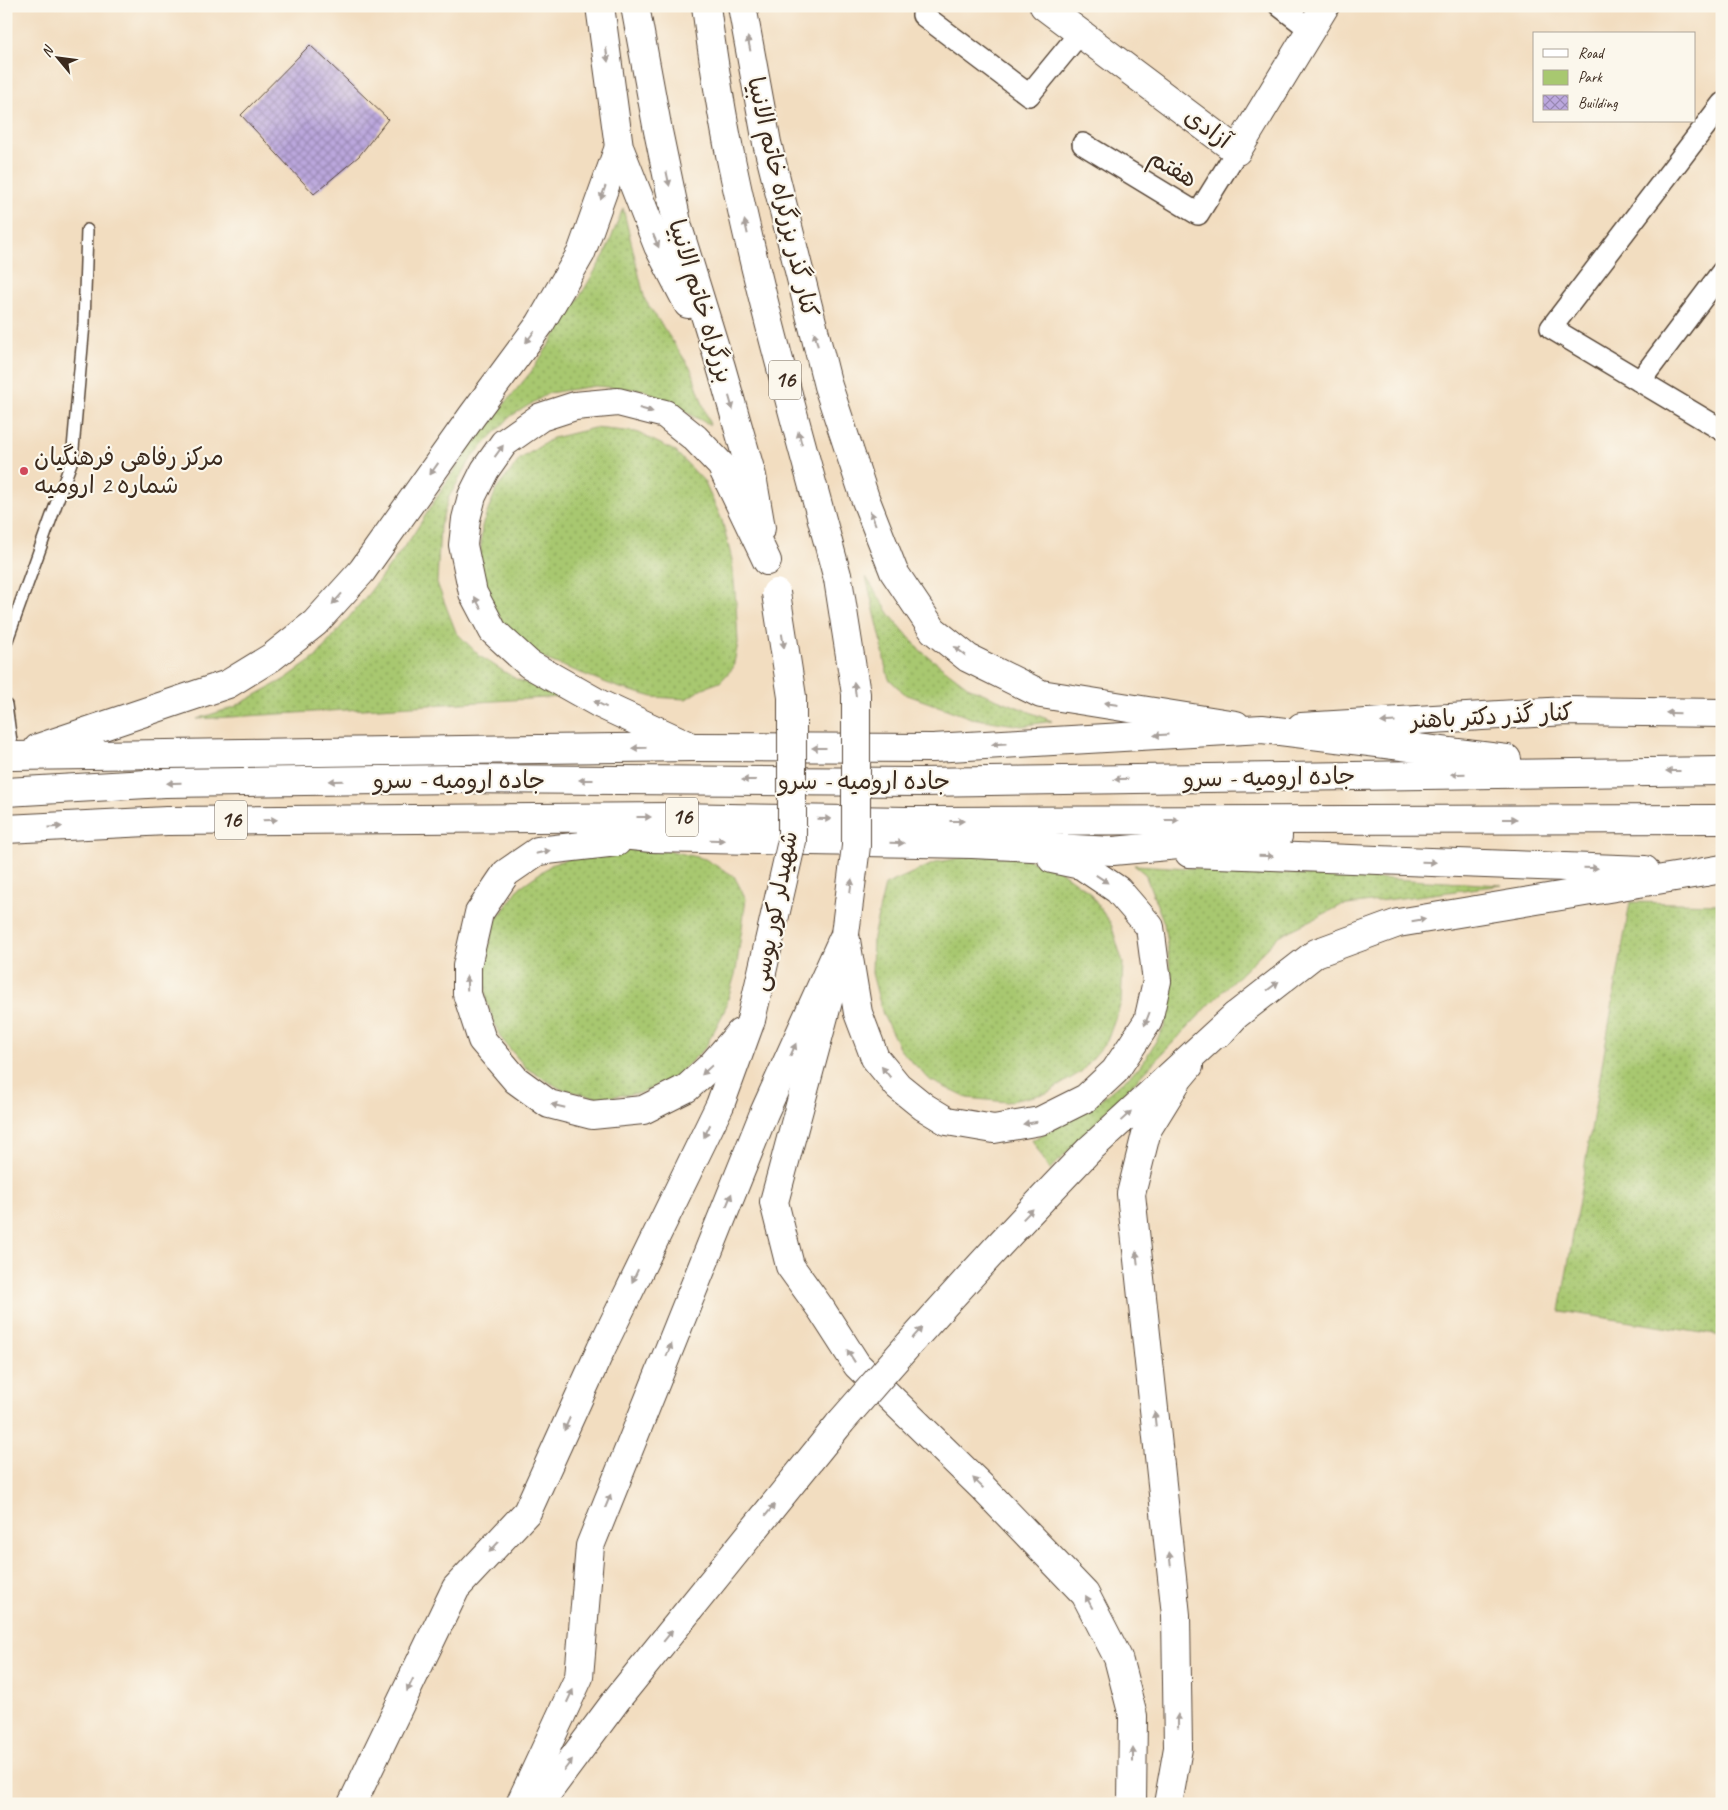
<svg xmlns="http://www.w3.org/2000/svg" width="1728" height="1810" viewBox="0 0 1728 1810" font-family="Caveat,'Playpen Sans Arabic',sans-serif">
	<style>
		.green { fill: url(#green-dots); stroke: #727947 }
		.building { fill: url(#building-cross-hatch) }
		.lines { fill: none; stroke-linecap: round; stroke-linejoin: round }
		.service-casing { stroke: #564536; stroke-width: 14 }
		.minor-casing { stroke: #564536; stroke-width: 24 }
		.tertiary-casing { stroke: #564536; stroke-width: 30 }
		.secondary-casing { stroke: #564536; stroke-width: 30 }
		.trunk-casing { stroke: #564536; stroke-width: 30 }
		.service { stroke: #fff; stroke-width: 11 }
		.minor { stroke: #fff; stroke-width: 21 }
		.tertiary { stroke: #fff; stroke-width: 28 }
		.secondary { stroke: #fff; stroke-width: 28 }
		.trunk { stroke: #fff; stroke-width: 28 }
		.trunk-bridge-casing { stroke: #564536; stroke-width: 30; stroke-linecap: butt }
		.trunk-bridge { stroke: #fff; stroke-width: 28 }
		.oneway { fill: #a79f9a }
		.poi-dot { fill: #d1495b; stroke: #fbf7ec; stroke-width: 2 }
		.labels { text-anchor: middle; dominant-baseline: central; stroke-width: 4.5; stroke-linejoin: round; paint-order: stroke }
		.shield { fill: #fbf7ec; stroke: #75685c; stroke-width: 1 }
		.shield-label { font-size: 22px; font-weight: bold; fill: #3b2a1e }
		.street-label { font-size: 24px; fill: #3b2a1e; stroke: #fbf7ec }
		.poi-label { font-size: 24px; fill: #3b2a1e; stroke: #fbf7ec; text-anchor: start }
	</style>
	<defs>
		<pattern id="green-dots" width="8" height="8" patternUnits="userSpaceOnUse" patternTransform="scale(1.25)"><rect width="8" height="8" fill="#a8c870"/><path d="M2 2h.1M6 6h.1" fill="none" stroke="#8aa35b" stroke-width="1.8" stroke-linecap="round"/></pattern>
		<pattern id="building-cross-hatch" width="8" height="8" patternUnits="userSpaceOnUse" patternTransform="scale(1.25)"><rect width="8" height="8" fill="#bba7dd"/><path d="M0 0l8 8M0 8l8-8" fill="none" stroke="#9988b3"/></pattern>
	</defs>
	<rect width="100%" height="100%" fill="#fbf7ec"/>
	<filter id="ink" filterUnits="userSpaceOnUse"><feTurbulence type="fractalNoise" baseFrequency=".02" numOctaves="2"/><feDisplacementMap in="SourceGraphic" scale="10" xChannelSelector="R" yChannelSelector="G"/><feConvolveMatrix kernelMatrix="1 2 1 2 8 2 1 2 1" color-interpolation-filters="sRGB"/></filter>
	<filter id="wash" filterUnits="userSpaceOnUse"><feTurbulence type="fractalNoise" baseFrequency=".0096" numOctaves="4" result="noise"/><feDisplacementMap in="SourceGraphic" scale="20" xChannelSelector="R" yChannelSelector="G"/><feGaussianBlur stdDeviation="1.12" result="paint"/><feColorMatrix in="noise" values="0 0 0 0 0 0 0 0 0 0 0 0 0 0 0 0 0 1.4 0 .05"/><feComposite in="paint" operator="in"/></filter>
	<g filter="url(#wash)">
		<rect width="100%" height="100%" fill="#f2ddc0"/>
		<!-- green -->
		<g class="green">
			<path d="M623 208 645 300 691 369 710 425 644 390 595 386 549 393 511 416 472 457 449 497 440 526 437 583 456 632 481 657 516 679 561 697 197 719 234 707 285 679 316 657 369 593 411 538 469 447 531 372 570 313 605 254Z"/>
			<path d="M594 428 636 432 675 451 704 481 722 520 732 560 736 603 738 643 733 668 720 682 703 688 686 699 653 697 617 687 542 658 511 634 490 602 480 564 482 526 496 490 520 459 553 438Z"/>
			<path d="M866 577 891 616 921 651 970 688 1052 721 1022 726 971 718 905 694 889 679 885 665 881 639Z"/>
			<path d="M636 849 671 851 705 859 734 876 746 899 736 971 724 1012 705 1048 676 1076 640 1093 600 1098 561 1089 526 1068 500 1037 486 1000 485 959 496 920 520 887 554 863 593 852Z"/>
			<path d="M971 856H1017L1056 868 1088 891 1111 924 1123 963 1121 1003 1107 1041 1081 1072 1047 1093 1007 1102 967 1098 930 1080 901 1051 883 1015 872 973 873 937 885 885 937 862Z"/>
			<path d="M1134 865 1502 885 1340 906 1279 936 1215 999 1050 1170 1032 1140 1092 1107 1141 1066 1165 1026 1172 981 1164 923 1145 874Z"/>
			<path d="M1630 902 1722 904V1336L1560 1311Z"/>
		</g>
		<g id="blocks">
			<!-- building -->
			<path class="building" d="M310 45 388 119 359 156 314 194 241 115Z"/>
		</g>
	</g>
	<g filter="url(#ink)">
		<use href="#blocks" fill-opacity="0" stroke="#564536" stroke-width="1"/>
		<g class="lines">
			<defs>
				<g id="service">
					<path d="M6 643 72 460 84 324 87 230"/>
					<path d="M6 705 13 756"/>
				</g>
				<g id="minor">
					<path d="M1280 6 1311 30"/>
					<path d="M923 15 1029 95 1080 33"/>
					<path d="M1722 104 1551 328 1722 430"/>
					<path d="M1083 144 1198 214 1237 151"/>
					<path d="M1640 381 1722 272"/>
				</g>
				<path id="tertiary" d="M1044 6 1237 151 1325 6"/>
				<g id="secondary">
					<path d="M742 6 767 143 828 386 865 498 894 572 933 630 968 658 1041 694 1236 725"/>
					<path d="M1301 727 1566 711 1722 713"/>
					<path d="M1189 853 1645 870"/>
					<path d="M835 975 774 1202 790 1266 821 1309 857 1365 983 1488 1085 1594 1118 1658 1133 1716 1132 1804"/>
					<path d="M1220 1033 1235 1016 1316 953 1398 923 1705 872"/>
					<path d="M1168 1804 1178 1748 1176 1615 1131 1194 1147 1130 1179 1078 1189 1066"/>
				</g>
				<g id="trunk">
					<path d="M600 6 619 147 658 246 688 304"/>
					<path d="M635 6 658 131 678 227 721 367 752 476 761 528"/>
					<path d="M706 6C713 59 721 112 732 164 761 303 801 441 838 579"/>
					<path d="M686 744 600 704 529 664 493 631 473 593 463 545 466 519 472 496 485 470 504 443 541 417 575 406 618 402 665 414 695 438 721 465 767 561"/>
					<path d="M38 748 228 684 272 657 315 623 362 571 472 416 540 324 581 253 619 147"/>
					<path d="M13 756 692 747 933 748 1262 729 1507 759"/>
					<path d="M6 792 165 783 457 779 920 782 1722 771"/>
					<path d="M6 829 167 821 672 817 908 821 1722 819"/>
					<path d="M592 832 651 838 972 844 1113 851 1278 836"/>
					<path d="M617 842 538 851 506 873 479 913 467 966V994L482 1040 516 1080 549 1104 592 1115 643 1110 687 1088 712 1065 740 1033"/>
					<path d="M1705 872 1722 869"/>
					<path d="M845 934 858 1013 875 1058 898 1086 924 1107 947 1121 994 1129 1040 1121 1086 1098 1115 1071 1148 1021 1157 981 1150 927 1118 890 1081 865 1052 859"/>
					<path d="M1090 1149 1235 1016"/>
					<path d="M352 1804 456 1588 527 1512 601 1349 720 1105 751 1020"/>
					<path d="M520 1804 579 1677 590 1546 764 1113 845 934"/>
					<path d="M539 1804 618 1698 840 1423"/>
				</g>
			</defs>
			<!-- service casing -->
			<use href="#service" class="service-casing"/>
			<!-- minor casing -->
			<use href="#minor" class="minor-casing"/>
			<!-- tertiary casing -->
			<use href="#tertiary" class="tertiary-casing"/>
			<!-- secondary casing -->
			<use href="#secondary" class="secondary-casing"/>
			<!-- trunk casing -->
			<use href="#trunk" class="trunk-casing"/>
			<!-- service -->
			<use href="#service" class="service"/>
			<!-- minor -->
			<use href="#minor" class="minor"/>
			<!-- tertiary -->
			<use href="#tertiary" class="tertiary"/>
			<!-- secondary -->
			<use href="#secondary" class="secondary"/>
			<!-- trunk -->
			<use href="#trunk" class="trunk"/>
			<defs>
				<g id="trunk-bridge">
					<path d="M838 579 856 694V846L845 934"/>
					<path d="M751 1020 792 841V697L776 593"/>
					<path d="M840 1423C921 1329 1004 1238 1090 1149"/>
				</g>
			</defs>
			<!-- trunk-bridge casing -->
			<use href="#trunk-bridge" class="trunk-bridge-casing"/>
			<!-- trunk-bridge -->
			<use href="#trunk-bridge" class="trunk-bridge"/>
		</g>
		<!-- one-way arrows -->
		<defs><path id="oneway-solid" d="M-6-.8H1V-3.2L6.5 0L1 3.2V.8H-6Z" transform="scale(1.25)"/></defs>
		<g class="oneway">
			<use href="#oneway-solid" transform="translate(749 44) rotate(-101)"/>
			<use href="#oneway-solid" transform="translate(607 55) rotate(82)"/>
			<use href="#oneway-solid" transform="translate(668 179) rotate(78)"/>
			<use href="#oneway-solid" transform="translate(603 193) rotate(110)"/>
			<use href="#oneway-solid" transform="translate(746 227) rotate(-103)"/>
			<use href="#oneway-solid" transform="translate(656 241) rotate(67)"/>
			<use href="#oneway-solid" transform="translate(530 337) rotate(127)"/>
			<use href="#oneway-solid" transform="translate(816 339) rotate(-104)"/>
			<use href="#oneway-solid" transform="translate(731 403) rotate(74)"/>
			<use href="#oneway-solid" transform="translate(646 410) rotate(15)"/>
			<use href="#oneway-solid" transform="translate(800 438) rotate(-105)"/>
			<use href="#oneway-solid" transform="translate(499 451) rotate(-54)"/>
			<use href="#oneway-solid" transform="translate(434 469) rotate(125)"/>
			<use href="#oneway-solid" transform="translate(873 518) rotate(-111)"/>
			<use href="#oneway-solid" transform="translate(337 599) rotate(132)"/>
			<use href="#oneway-solid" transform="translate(478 603) rotate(-118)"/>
			<use href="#oneway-solid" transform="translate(783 641) rotate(81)"/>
			<use href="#oneway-solid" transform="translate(960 651) rotate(-142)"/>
			<use href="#oneway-solid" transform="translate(855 689) rotate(-97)"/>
			<use href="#oneway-solid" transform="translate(600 704) rotate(-153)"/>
			<use href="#oneway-solid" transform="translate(1111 704) rotate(-172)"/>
			<use href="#oneway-solid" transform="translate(1673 713) rotate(-179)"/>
			<use href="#oneway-solid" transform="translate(1388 722) rotate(177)"/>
			<use href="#oneway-solid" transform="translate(1161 735) rotate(177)"/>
			<use href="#oneway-solid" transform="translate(999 744) rotate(177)"/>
			<use href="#oneway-solid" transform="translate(639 748) rotate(179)"/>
			<use href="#oneway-solid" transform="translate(819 748) rotate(-180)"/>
			<use href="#oneway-solid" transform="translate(1673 771) rotate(180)"/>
			<use href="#oneway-solid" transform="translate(1458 774) rotate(179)"/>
			<use href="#oneway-solid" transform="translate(1121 779) rotate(179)"/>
			<use href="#oneway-solid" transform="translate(586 780) rotate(-180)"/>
			<use href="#oneway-solid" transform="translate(749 780) rotate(-180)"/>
			<use href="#oneway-solid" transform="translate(336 781) rotate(179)"/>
			<use href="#oneway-solid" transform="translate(174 783) rotate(179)"/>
			<use href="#oneway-solid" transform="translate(644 817)"/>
			<use href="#oneway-solid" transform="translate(824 819) rotate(1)"/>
			<use href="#oneway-solid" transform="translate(1510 819)"/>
			<use href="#oneway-solid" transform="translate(270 820) rotate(-1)"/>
			<use href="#oneway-solid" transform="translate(1172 820)"/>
			<use href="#oneway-solid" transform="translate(957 821)"/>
			<use href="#oneway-solid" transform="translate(55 827) rotate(-3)"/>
			<use href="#oneway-solid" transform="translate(717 840) rotate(1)"/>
			<use href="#oneway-solid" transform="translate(897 843) rotate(1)"/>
			<use href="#oneway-solid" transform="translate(543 852) rotate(-13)"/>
			<use href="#oneway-solid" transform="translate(1266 856) rotate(2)"/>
			<use href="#oneway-solid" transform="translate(1429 862) rotate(2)"/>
			<use href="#oneway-solid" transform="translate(1591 868) rotate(2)"/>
			<use href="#oneway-solid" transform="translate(1102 879) rotate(34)"/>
			<use href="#oneway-solid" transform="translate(851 886) rotate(-83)"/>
			<use href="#oneway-solid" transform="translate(1419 920) rotate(-10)"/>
			<use href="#oneway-solid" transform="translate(467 983) rotate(-92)"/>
			<use href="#oneway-solid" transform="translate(1273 986) rotate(-37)"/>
			<use href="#oneway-solid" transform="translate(1147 1019) rotate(111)"/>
			<use href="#oneway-solid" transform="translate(793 1050) rotate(-66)"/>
			<use href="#oneway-solid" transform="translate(707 1070) rotate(137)"/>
			<use href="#oneway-solid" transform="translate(886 1072) rotate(-129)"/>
			<use href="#oneway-solid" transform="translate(558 1106) rotate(-166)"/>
			<use href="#oneway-solid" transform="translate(1126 1116) rotate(-43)"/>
			<use href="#oneway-solid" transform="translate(1030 1123) rotate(171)"/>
			<use href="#oneway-solid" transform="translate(707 1131) rotate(116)"/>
			<use href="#oneway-solid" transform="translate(729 1200) rotate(-68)"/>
			<use href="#oneway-solid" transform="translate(1028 1214) rotate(-46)"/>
			<use href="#oneway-solid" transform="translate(1137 1258) rotate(-96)"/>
			<use href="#oneway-solid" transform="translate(635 1276) rotate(115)"/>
			<use href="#oneway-solid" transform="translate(917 1333) rotate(-48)"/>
			<use href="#oneway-solid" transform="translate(669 1350) rotate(-68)"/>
			<use href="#oneway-solid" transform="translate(851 1356) rotate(-122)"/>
			<use href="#oneway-solid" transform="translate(1155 1419) rotate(-96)"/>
			<use href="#oneway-solid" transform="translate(567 1424) rotate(114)"/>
			<use href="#oneway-solid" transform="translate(978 1483) rotate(-136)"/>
			<use href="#oneway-solid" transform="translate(608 1501) rotate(-68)"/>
			<use href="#oneway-solid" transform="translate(770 1510) rotate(-51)"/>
			<use href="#oneway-solid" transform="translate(494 1547) rotate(133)"/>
			<use href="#oneway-solid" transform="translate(1170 1559) rotate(-96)"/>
			<use href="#oneway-solid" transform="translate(1089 1602) rotate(-118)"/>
			<use href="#oneway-solid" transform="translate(668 1636) rotate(-51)"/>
			<use href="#oneway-solid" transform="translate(410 1685) rotate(116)"/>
			<use href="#oneway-solid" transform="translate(570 1696) rotate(-65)"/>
			<use href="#oneway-solid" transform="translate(1178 1721) rotate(-91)"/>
			<use href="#oneway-solid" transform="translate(1133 1755) rotate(-90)"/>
			<use href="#oneway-solid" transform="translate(568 1765) rotate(-53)"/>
		</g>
	</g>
	<!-- markers -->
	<circle class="poi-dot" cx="24" cy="471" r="5"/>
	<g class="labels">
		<!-- shield labels -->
		<g class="shield">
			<rect x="769" y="360.5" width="32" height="39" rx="4"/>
			<rect x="666" y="797.5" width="32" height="39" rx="4"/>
			<rect x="215" y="800.5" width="32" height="39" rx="4"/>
		</g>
		<g class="shield-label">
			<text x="785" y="380">16</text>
			<text x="682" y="817">16</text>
			<text x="231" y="820">16</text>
		</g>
		<!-- street labels -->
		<g class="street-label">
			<text transform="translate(1208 128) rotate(36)">آزادی</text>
			<text transform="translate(1173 168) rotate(31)">هفتم</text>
			<text transform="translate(783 197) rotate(77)">کنار گذر بزرگراه خاتم الانبیا</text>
			<text transform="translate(701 301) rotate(73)">بزرگراه خاتم الانبیا</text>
			<text transform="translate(1492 716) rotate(-3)">کنار گذر دکتر باهنر</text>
			<text transform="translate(1269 777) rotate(-1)">جاده ارومیه - سرو</text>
			<text x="459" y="780">جاده ارومیه - سرو</text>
			<text x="864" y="781">جاده ارومیه - سرو</text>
			<text transform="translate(774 911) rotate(-79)">شهیدلر کور پوسی</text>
		</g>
		<!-- poi labels -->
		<g class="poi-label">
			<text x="34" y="457">مرکز رفاهی فرهنگیان<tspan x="34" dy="28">شماره 2 ارومیه</tspan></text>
		</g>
	</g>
	<!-- margin -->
	<rect width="1728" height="1810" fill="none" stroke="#fbf7ec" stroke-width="25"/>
	<!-- legend -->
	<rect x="1533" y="32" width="162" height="90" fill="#fbf7ec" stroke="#aea59a"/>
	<rect x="1543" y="49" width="25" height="8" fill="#ffffff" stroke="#aea59a"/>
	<text x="1578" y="58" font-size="15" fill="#3b2a1e">Road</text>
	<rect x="1543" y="70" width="25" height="15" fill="#a8c870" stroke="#aea59a"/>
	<text x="1578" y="82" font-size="15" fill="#3b2a1e">Park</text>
	<rect x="1543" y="95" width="25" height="15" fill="url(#building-cross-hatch)" stroke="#aea59a"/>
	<text x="1578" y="108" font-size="15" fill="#3b2a1e">Building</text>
	<!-- north arrow -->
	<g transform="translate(58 58) rotate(299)" stroke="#fbf7ec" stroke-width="4" paint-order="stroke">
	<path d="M0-4L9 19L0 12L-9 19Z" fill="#3b2a1e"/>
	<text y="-8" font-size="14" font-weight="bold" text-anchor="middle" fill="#3b2a1e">N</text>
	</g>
</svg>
